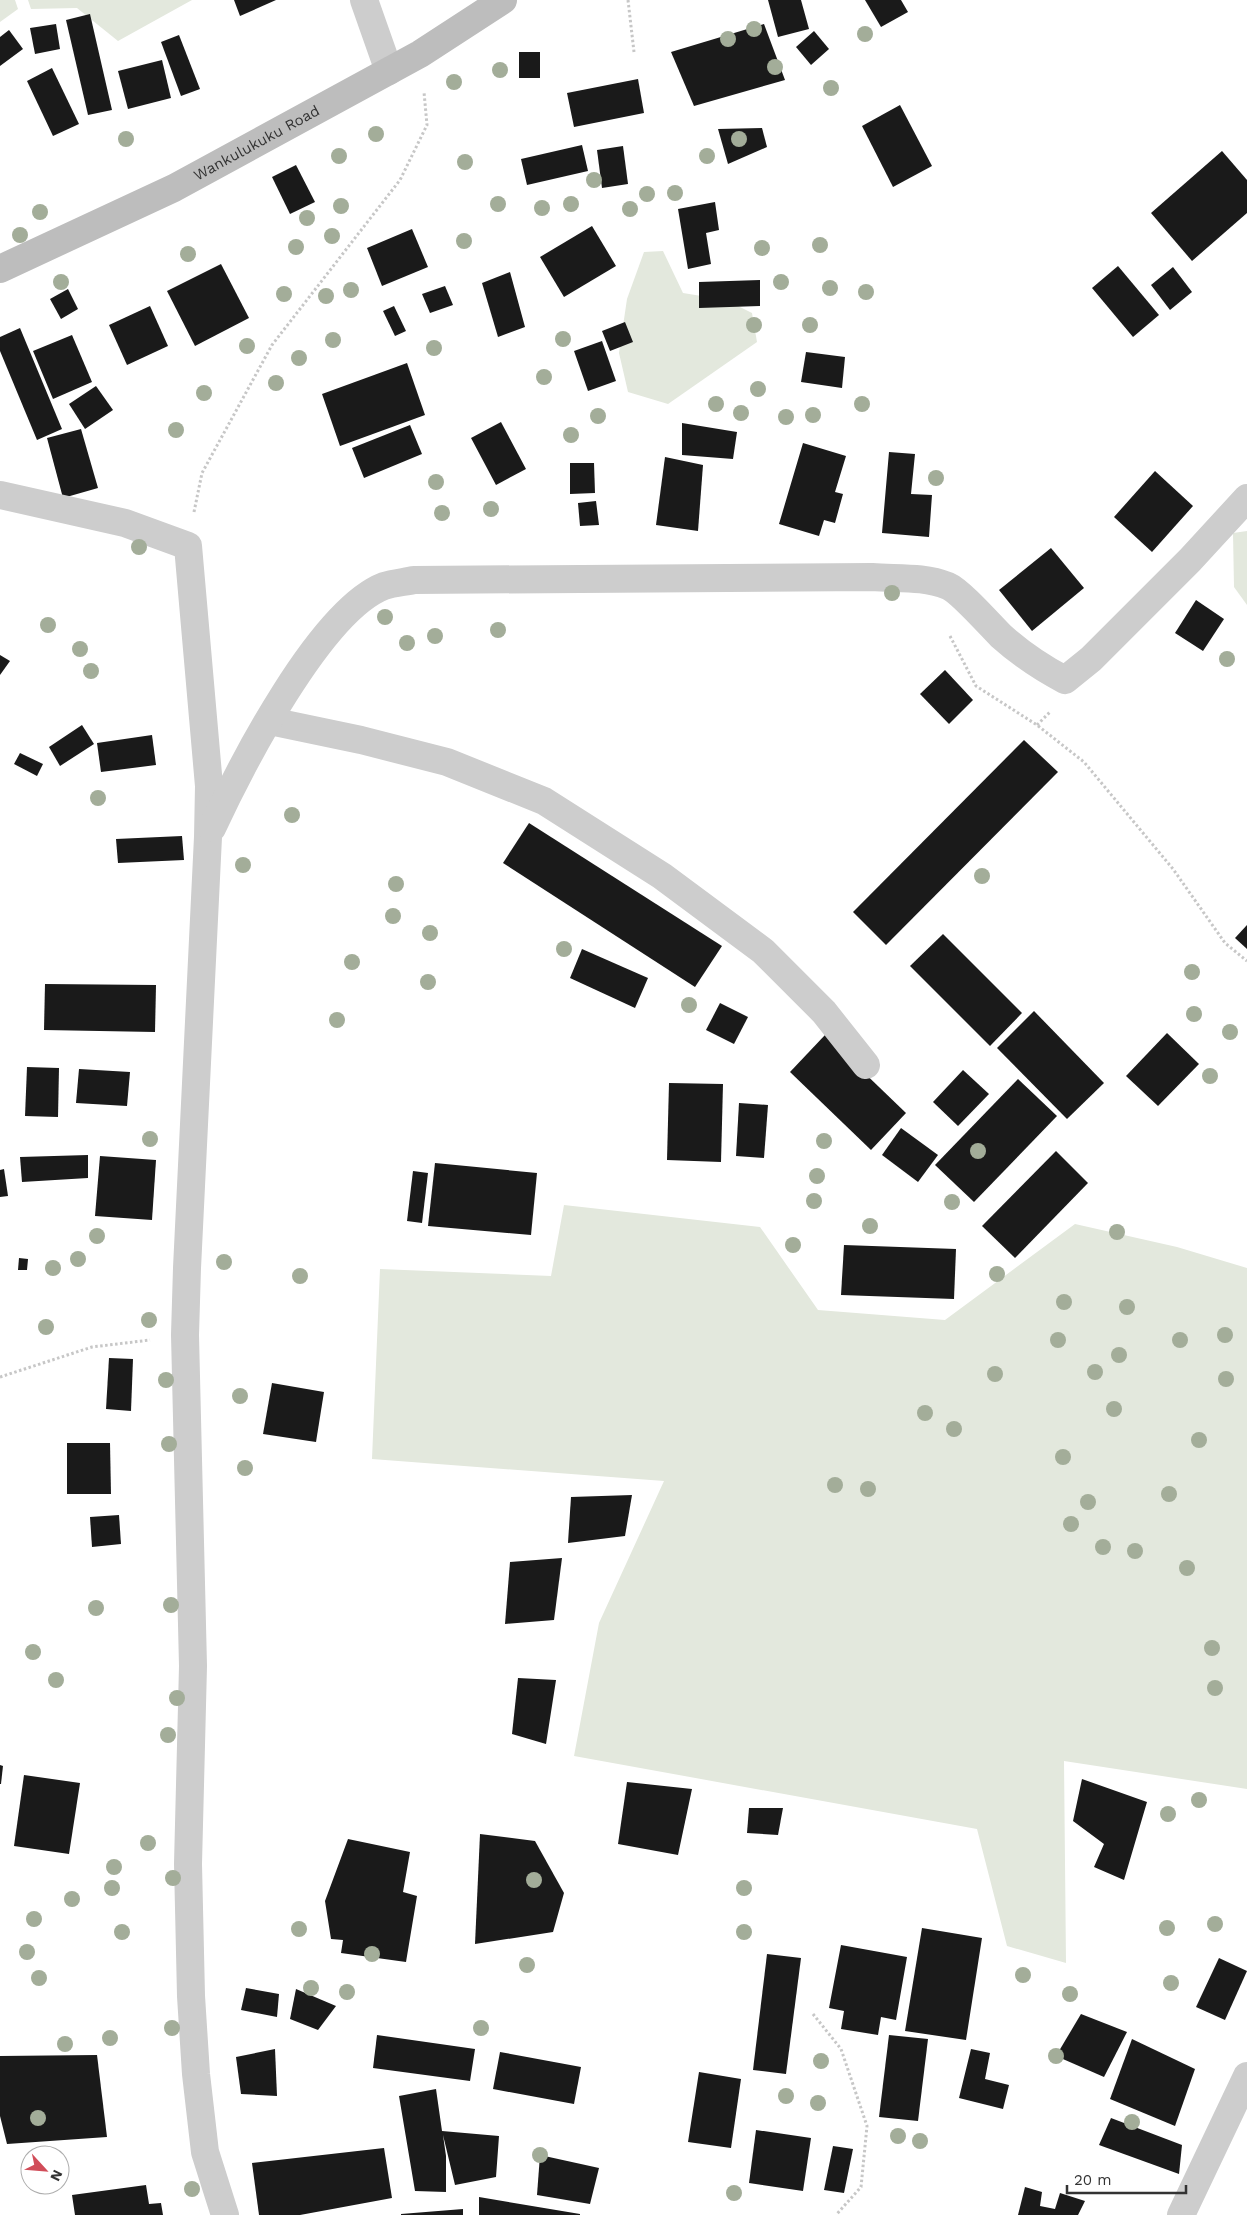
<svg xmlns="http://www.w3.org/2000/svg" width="1247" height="2215" viewBox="0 0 1247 2215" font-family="'Work Sans',sans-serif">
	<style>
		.green { fill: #e3e8dd }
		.building { fill: #1a1a1a }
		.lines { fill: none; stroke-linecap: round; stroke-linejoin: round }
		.path { stroke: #c7c7c7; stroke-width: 3; stroke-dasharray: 2.5 2.5; stroke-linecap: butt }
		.street { stroke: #cdcdcd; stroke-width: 28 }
		.secondary { stroke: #bdbdbd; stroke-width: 28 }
		.tree { fill: #a3ad99 }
		.labels { text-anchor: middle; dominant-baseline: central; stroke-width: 5; stroke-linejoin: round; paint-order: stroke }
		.street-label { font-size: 15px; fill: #333; stroke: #fff }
	</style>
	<rect width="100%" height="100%" fill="#fff"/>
	<!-- green -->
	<g class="green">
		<path d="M0 0H15L18 9 0 22Z"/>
		<path d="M28 0H192L118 41 77 8 31 9Z"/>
		<path d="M663 251 683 293 726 300 752 313 757 342 668 404 628 392 619 353 627 299 644 252Z"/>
		<path d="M1247 531V605L1234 587 1233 533Z"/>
		<path d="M564 1205 760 1227 818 1310 945 1320 1075 1224 1177 1247 1247 1268V1789L1064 1761 1066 1963 1007 1946 977 1829 574 1756 599 1623 664 1481 372 1459 380 1269 551 1276Z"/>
	</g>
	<!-- building -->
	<g class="building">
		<path d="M234 0H276L240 16Z"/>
		<path d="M768 0H801L809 29 778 37Z"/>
		<path d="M865 0H901L908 12 881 27Z"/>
		<path d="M90 14 112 110 88 115 66 20Z"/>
		<path d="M56 24 60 49 35 54 30 28Z"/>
		<path d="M764 24 785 80 694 106 671 52Z"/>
		<path d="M9 30 23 49 0 66V37Z"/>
		<path d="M814 31 829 49 811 65 796 47Z"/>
		<path d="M179 35 200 89 181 96 161 42Z"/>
		<rect x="519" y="52" width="21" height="26"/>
		<path d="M162 60 171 98 128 109 118 71Z"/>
		<path d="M52 68 79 124 53 136 27 81Z"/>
		<path d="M638 79 644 113 574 127 567 93Z"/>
		<path d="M900 105 932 166 893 187 862 126Z"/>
		<path d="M762 128 767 147 728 164 718 129Z"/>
		<path d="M582 145 588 171 527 185 521 159Z"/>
		<path d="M623 146 628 184 602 188 597 150Z"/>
		<path d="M1222 151 1247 180V213L1192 261 1151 213Z"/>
		<path d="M296 165 315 202 290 214 272 177Z"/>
		<path d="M715 202 719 230 706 233 711 264 688 269 678 209Z"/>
		<path d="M592 226 616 266 564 297 540 257Z"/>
		<path d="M412 229 428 267 382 286 367 248Z"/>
		<path d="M221 264 249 318 195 346 167 291Z"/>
		<path d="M1118 266 1159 315 1133 337 1092 288Z"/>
		<path d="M1173 267 1192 292 1170 310 1151 285Z"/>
		<path d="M510 272 525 327 498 337 482 283Z"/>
		<path d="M760 280V306L699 308V282Z"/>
		<path d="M445 286 453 305 430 313 422 294Z"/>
		<path d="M68 289 78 309 61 319 50 299Z"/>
		<path d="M150 306 168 346 127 365 109 325Z"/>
		<path d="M394 306 406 331 395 336 383 311Z"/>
		<path d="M625 322 633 342 610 351 602 331Z"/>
		<path d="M20 328 62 429 37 440 0 351V337Z"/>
		<path d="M72 335 92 382 53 399 33 351Z"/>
		<path d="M602 341 616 381 588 391 574 351Z"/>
		<path d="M806 352 845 357 842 388 801 382Z"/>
		<path d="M407 363 425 415 340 446 322 394Z"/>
		<path d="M96 386 113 410 85 429 69 404Z"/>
		<path d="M501 422 526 469 496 485 471 438Z"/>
		<path d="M682 423 737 432 733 459 682 455Z"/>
		<path d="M410 425 422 454 364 478 352 448Z"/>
		<path d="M81 429 98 488 63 498 47 438Z"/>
		<path d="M803 443 846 456 835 492 843 494 835 523 824 520 819 536 779 524Z"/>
		<path d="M889 452 915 454 911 494 932 495 929 537 882 533Z"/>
		<path d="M665 457 703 465 698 531 656 525Z"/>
		<path d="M570 463H594L595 493 570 494Z"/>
		<path d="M1155 471 1193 506 1152 552 1114 517Z"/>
		<path d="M596 501 599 525 580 526 578 503Z"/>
		<path d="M1051 548 1084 588 1032 631 999 590Z"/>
		<path d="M1196 600 1224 619 1203 651 1175 633Z"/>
		<path d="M0 655 10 661 0 675Z"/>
		<path d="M945 670 973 700 949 724 920 694Z"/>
		<path d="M82 725 94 744 60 766 49 747Z"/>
		<path d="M152 735 156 765 101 772 97 743Z"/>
		<path d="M1024 740 1058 772 886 945 853 912Z"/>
		<path d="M20 753 43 764 37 776 14 764Z"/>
		<path d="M529 823 722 946 695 987 503 863Z"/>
		<path d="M182 836 184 860 118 863 116 839Z"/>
		<path d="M1247 925V949L1235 938Z"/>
		<path d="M943 934 1022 1013 990 1046 910 966Z"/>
		<path d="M582 949 648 978 635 1008 570 978Z"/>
		<path d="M45 984 156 985 155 1032 44 1030Z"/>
		<path d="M720 1003 748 1017 734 1044 706 1030Z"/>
		<path d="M1034 1011 1104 1083 1067 1119 997 1048Z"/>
		<path d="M1167 1033 1199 1064 1158 1106 1126 1076Z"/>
		<path d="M825 1035 906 1113 871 1150 790 1072Z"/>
		<path d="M27 1067 59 1068 58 1117 25 1116Z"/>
		<path d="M79 1069 130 1072 127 1106 76 1103Z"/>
		<path d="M963 1070 989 1094 958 1126 933 1102Z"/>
		<path d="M1018 1079 1057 1116 974 1202 935 1165Z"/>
		<path d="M669 1083 723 1084 721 1162 667 1160Z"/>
		<path d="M739 1103 768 1105 764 1158 736 1156Z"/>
		<path d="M901 1128 938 1155 918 1182 882 1155Z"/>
		<path d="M1056 1151 1088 1183 1015 1258 982 1226Z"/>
		<path d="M88 1155V1178L22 1182 20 1157Z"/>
		<path d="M100 1156 156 1160 152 1220 95 1216Z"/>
		<path d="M435 1163 537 1173 531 1235 428 1226Z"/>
		<path d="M4 1169 8 1196 0 1197V1170Z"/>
		<path d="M413 1171 428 1173 422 1223 407 1221Z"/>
		<path d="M844 1245 956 1249 954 1299 841 1295Z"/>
		<path d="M19 1258 28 1259 27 1270H18Z"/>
		<path d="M109 1358 133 1359 131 1411 106 1409Z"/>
		<path d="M272 1383 324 1392 316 1442 263 1434Z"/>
		<path d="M67 1443H110L111 1494H67Z"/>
		<path d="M632 1495 625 1536 568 1543 571 1497Z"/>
		<path d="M119 1515 121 1544 92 1547 90 1517Z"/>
		<path d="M562 1558 554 1620 505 1624 510 1562Z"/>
		<path d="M518 1678 556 1680 546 1744 512 1734Z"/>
		<path d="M0 1765 3 1766 1 1784H0Z"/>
		<path d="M24 1775 80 1783 69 1854 14 1846Z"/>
		<path d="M1082 1779 1147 1802 1124 1880 1094 1867 1104 1844 1073 1821Z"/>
		<path d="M627 1782 692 1789 678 1855 618 1844Z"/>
		<path d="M749 1808H783L778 1835 747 1833Z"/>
		<path d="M480 1834 535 1841 564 1893 553 1932 475 1944Z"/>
		<path d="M348 1839 410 1852 403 1892 417 1896 406 1962 341 1953 343 1940 331 1939 325 1901Z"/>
		<path d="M922 1928 982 1938 966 2040 905 2031Z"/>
		<path d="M841 1945 907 1957 896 2020 881 2017 878 2035 841 2029 844 2011 829 2008Z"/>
		<path d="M767 1954 801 1958 786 2074 753 2070Z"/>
		<path d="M1219 1958 1247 1971 1225 2020 1196 2007Z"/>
		<path d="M246 1988 279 1994 277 2017 241 2010Z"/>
		<path d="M296 1989 336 2006 318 2030 290 2019Z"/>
		<path d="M1081 2014 1127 2032 1104 2077 1056 2056Z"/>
		<path d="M377 2035 475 2049 470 2081 373 2068Z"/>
		<path d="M889 2035 928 2039 918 2121 879 2117Z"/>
		<path d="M1132 2039 1195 2069 1175 2126 1110 2099Z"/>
		<path d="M275 2049 277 2096 241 2094 236 2057Z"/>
		<path d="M971 2049 990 2053 985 2079 1009 2085 1003 2109 959 2098Z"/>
		<path d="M500 2052 581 2067 574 2104 493 2089Z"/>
		<path d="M97 2055 107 2137 7 2144 0 2116V2056Z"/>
		<path d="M699 2072 741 2079 731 2148 688 2142Z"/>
		<path d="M436 2089 442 2131 499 2136 496 2177 455 2185 443 2135 446 2156V2192L415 2191 399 2096Z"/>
		<path d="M1111 2118 1182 2145 1179 2174 1099 2145Z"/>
		<path d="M756 2130 811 2138 803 2191 749 2183Z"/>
		<path d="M833 2146 853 2149 844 2193 824 2190Z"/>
		<path d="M384 2148 392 2198 300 2215H259L252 2163Z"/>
		<path d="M540 2155 599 2168 590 2204 537 2195Z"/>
		<path d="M146 2185 149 2204 161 2203 163 2215H75L72 2195Z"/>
		<path d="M1025 2187 1042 2192 1040 2206 1055 2209 1060 2193 1085 2201 1078 2215H1018Z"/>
		<path d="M479 2197 580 2214V2215H479Z"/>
		<path d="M463 2209V2215H401V2214Z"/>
	</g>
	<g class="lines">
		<!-- path -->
		<g class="path">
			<path d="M628 0 634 52"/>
			<path d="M194 512 202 473 272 345 400 180 427 125 424 92"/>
			<path d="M950 636 976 686 1037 725 1084 762 1173 869 1225 943 1247 961"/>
			<path d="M1037 725 1050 712"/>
			<path d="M0 1377 92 1347 150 1340"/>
			<path d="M813 2014 841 2049 867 2126 861 2187 836 2215"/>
		</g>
		<!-- street -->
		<g class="street">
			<path d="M364 0 389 71"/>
			<path d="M0 495 125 523 188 546 209 786 208 837 187 1268 185 1335 193 1666 188 1864 191 1996 196 2074 205 2152 225 2215"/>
			<path d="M270 721 361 740 447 762 544 801 662 876 763 951 824 1012 866 1065"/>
			<path d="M212 828C241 766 320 611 384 586 393 583 405 582 414 580L872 577C898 579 923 576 948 586 960 591 990 625 1001 636 1020 653 1042 668 1065 680L1091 659 1190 560 1247 498"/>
			<path d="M1181 2215 1247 2076"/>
		</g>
		<!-- secondary -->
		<path class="secondary" id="s1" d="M0 269 174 188 420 54 503 0"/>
	</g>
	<!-- trees -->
	<g class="tree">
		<circle cx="754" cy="29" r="8"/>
		<circle cx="865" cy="34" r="8"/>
		<circle cx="728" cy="39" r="8"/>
		<circle cx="775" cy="67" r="8"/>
		<circle cx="500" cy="70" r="8"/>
		<circle cx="454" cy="82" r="8"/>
		<circle cx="831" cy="88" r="8"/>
		<circle cx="376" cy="134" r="8"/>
		<circle cx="126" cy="139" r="8"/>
		<circle cx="739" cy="139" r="8"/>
		<circle cx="339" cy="156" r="8"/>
		<circle cx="707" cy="156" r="8"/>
		<circle cx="465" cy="162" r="8"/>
		<circle cx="594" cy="180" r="8"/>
		<circle cx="675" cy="193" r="8"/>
		<circle cx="647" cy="194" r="8"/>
		<circle cx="498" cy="204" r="8"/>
		<circle cx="571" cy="204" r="8"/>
		<circle cx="341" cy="206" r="8"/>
		<circle cx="542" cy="208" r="8"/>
		<circle cx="630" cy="209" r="8"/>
		<circle cx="40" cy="212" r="8"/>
		<circle cx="307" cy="218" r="8"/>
		<circle cx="20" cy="235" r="8"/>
		<circle cx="332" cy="236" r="8"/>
		<circle cx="464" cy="241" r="8"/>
		<circle cx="820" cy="245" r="8"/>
		<circle cx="296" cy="247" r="8"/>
		<circle cx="762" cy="248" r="8"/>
		<circle cx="188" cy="254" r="8"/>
		<circle cx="61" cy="282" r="8"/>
		<circle cx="781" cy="282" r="8"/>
		<circle cx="830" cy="288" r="8"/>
		<circle cx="351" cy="290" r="8"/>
		<circle cx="866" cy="292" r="8"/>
		<circle cx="284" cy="294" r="8"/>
		<circle cx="326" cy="296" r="8"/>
		<circle cx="754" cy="325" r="8"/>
		<circle cx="810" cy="325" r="8"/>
		<circle cx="563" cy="339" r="8"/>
		<circle cx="333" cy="340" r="8"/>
		<circle cx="247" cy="346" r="8"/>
		<circle cx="434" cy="348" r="8"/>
		<circle cx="299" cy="358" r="8"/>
		<circle cx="544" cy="377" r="8"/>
		<circle cx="276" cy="383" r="8"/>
		<circle cx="758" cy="389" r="8"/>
		<circle cx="204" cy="393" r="8"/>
		<circle cx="716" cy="404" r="8"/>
		<circle cx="862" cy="404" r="8"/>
		<circle cx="741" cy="413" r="8"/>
		<circle cx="813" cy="415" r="8"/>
		<circle cx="598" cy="416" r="8"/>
		<circle cx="786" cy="417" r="8"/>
		<circle cx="176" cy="430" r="8"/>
		<circle cx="571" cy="435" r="8"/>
		<circle cx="936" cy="478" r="8"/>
		<circle cx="436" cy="482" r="8"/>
		<circle cx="491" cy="509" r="8"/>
		<circle cx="442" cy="513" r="8"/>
		<circle cx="139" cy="547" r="8"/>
		<circle cx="892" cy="593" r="8"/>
		<circle cx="385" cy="617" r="8"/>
		<circle cx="48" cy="625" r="8"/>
		<circle cx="498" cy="630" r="8"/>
		<circle cx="435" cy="636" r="8"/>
		<circle cx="407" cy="643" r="8"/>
		<circle cx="80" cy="649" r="8"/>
		<circle cx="1227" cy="659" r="8"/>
		<circle cx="91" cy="671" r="8"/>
		<circle cx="98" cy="798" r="8"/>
		<circle cx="292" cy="815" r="8"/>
		<circle cx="243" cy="865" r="8"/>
		<circle cx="982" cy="876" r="8"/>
		<circle cx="396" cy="884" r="8"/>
		<circle cx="393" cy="916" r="8"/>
		<circle cx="430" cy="933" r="8"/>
		<circle cx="564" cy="949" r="8"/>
		<circle cx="352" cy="962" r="8"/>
		<circle cx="1192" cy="972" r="8"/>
		<circle cx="428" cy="982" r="8"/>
		<circle cx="689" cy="1005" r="8"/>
		<circle cx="1194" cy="1014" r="8"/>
		<circle cx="337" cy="1020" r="8"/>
		<circle cx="1230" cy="1032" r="8"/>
		<circle cx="1210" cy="1076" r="8"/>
		<circle cx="150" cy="1139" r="8"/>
		<circle cx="824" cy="1141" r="8"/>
		<circle cx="978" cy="1151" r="8"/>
		<circle cx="817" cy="1176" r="8"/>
		<circle cx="814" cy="1201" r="8"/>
		<circle cx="952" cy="1202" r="8"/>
		<circle cx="870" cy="1226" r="8"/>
		<circle cx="1117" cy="1232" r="8"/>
		<circle cx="97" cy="1236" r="8"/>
		<circle cx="793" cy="1245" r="8"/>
		<circle cx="78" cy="1259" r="8"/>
		<circle cx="224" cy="1262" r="8"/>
		<circle cx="53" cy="1268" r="8"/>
		<circle cx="997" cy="1274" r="8"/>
		<circle cx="300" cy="1276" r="8"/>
		<circle cx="1064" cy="1302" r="8"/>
		<circle cx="1127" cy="1307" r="8"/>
		<circle cx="149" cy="1320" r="8"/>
		<circle cx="46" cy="1327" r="8"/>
		<circle cx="1225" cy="1335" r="8"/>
		<circle cx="1058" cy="1340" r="8"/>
		<circle cx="1180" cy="1340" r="8"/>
		<circle cx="1119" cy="1355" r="8"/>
		<circle cx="1095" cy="1372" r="8"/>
		<circle cx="995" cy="1374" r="8"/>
		<circle cx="1226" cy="1379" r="8"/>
		<circle cx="166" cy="1380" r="8"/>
		<circle cx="240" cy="1396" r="8"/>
		<circle cx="1114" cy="1409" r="8"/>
		<circle cx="925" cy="1413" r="8"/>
		<circle cx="954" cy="1429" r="8"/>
		<circle cx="1199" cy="1440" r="8"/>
		<circle cx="169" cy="1444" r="8"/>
		<circle cx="1063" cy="1457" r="8"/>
		<circle cx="245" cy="1468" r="8"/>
		<circle cx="835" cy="1485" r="8"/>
		<circle cx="868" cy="1489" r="8"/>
		<circle cx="1169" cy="1494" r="8"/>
		<circle cx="1088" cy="1502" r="8"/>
		<circle cx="1071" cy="1524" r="8"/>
		<circle cx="1103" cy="1547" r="8"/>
		<circle cx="1135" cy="1551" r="8"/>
		<circle cx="1187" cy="1568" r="8"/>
		<circle cx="171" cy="1605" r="8"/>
		<circle cx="96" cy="1608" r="8"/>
		<circle cx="1212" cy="1648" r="8"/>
		<circle cx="33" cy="1652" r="8"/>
		<circle cx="56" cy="1680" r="8"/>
		<circle cx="1215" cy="1688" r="8"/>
		<circle cx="177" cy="1698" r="8"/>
		<circle cx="168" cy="1735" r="8"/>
		<circle cx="1199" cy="1800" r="8"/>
		<circle cx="1168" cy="1814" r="8"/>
		<circle cx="148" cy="1843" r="8"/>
		<circle cx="114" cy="1867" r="8"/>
		<circle cx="173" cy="1878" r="8"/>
		<circle cx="534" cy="1880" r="8"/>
		<circle cx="112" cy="1888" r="8"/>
		<circle cx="744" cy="1888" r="8"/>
		<circle cx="72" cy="1899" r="8"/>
		<circle cx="34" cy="1919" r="8"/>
		<circle cx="1215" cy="1924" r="8"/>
		<circle cx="1167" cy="1928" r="8"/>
		<circle cx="299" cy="1929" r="8"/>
		<circle cx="122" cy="1932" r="8"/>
		<circle cx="744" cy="1932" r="8"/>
		<circle cx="27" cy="1952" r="8"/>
		<circle cx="372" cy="1954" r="8"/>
		<circle cx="527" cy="1965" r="8"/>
		<circle cx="1023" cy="1975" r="8"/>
		<circle cx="39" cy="1978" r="8"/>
		<circle cx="1171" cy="1983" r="8"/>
		<circle cx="311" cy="1988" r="8"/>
		<circle cx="347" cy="1992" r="8"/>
		<circle cx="1070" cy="1994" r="8"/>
		<circle cx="172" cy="2028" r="8"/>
		<circle cx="481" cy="2028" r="8"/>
		<circle cx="110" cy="2038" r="8"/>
		<circle cx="65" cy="2044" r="8"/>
		<circle cx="1056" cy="2056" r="8"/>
		<circle cx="821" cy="2061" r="8"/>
		<circle cx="786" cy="2096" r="8"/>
		<circle cx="818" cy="2103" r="8"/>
		<circle cx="38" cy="2118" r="8"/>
		<circle cx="1132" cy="2122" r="8"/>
		<circle cx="898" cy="2136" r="8"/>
		<circle cx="920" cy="2141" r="8"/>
		<circle cx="540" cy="2155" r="8"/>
		<circle cx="192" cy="2189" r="8"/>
		<circle cx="734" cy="2193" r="8"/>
	</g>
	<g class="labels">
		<!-- street labels -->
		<g class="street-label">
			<text stroke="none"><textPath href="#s1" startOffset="286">Wankulukuku Road</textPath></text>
		</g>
	</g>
	<!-- north arrow -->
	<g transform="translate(45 2170) rotate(116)"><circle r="24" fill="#ffffff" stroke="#adadad"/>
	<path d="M0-4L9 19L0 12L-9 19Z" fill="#d14d59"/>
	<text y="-8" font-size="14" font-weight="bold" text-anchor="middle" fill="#333333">N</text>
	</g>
	<!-- scale -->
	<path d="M1067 2185v8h119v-8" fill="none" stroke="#333333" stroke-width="2.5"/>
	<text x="1074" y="2185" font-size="15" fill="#333333" stroke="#ffffff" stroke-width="4" paint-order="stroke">20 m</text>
</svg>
